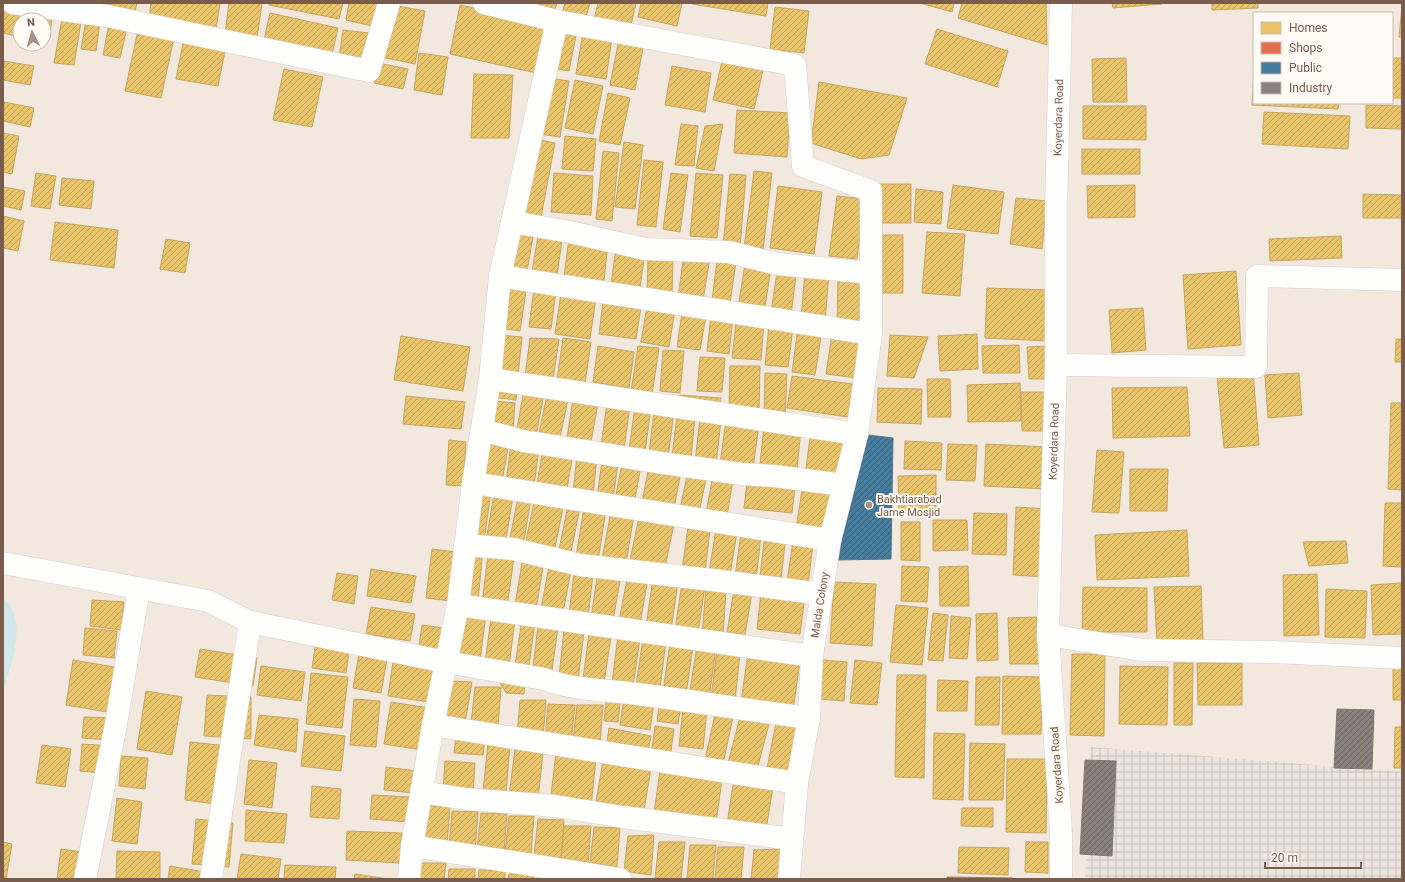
<svg xmlns="http://www.w3.org/2000/svg" width="1405" height="882" viewBox="0 0 1405 882" font-family="Roboto,sans-serif">
	<style>
		.residential { fill: #f2e8de; fill-rule: evenodd }
		.industrial { fill: url(#industrial-grid) }
		.water { fill: #d0e8ea }
		.homes { fill: url(#homes-hatch); stroke: #c8a561 }
		.shops { fill: url(#shops-hatch); stroke: #c66950 }
		.public { fill: url(#public-hatch); stroke: #557285 }
		.industry { fill: url(#industry-hatch); stroke: #85766e }
		.lines { fill: none; stroke-linecap: round; stroke-linejoin: round }
		.minor-casing { stroke: #d7d1cb; stroke-width: 23 }
		.minor { stroke: #fefefd; stroke-width: 22 }
		.poi-dot { fill: #a69286; stroke: #fffaf3; stroke-width: 1.5 }
		.labels { text-anchor: middle; dominant-baseline: central; stroke-width: 4; stroke-linejoin: round; paint-order: stroke }
		.street-label { font-size: 11px; fill: #7a5c4d; stroke: #fffaf3 }
		.poi-label { font-size: 11px; fill: #7a5c4d; stroke: #fffaf3; text-anchor: start }
	</style>
	<defs>
		<pattern id="industrial-grid" width="8" height="8" patternUnits="userSpaceOnUse"><rect width="8" height="8" fill="#ede5e0"/><path d="M0 4h8M4 0v8" fill="none" stroke="#c5bdb8"/></pattern>
		<pattern id="homes-hatch" width="6" height="6" patternUnits="userSpaceOnUse"><rect width="6" height="6" fill="#e9c46a"/><path d="M-1 1l2-2M0 6l6-6M5 7l2-2" fill="none" stroke="#c2a259"/></pattern>
		<pattern id="shops-hatch" width="6" height="6" patternUnits="userSpaceOnUse"><rect width="6" height="6" fill="#e76f51"/><path d="M-1 1l2-2M0 6l6-6M5 7l2-2" fill="none" stroke="#c05e45"/></pattern>
		<pattern id="public-hatch" width="6" height="6" patternUnits="userSpaceOnUse"><rect width="6" height="6" fill="#457b9d"/><path d="M-1 1l2-2M0 6l6-6M5 7l2-2" fill="none" stroke="#3d637c"/></pattern>
		<pattern id="industry-hatch" width="6" height="6" patternUnits="userSpaceOnUse"><rect width="6" height="6" fill="#8a817c"/><path d="M-1 1l2-2M0 6l6-6M5 7l2-2" fill="none" stroke="#716863"/></pattern>
	</defs>
	<rect width="100%" height="100%" fill="#f9f5f0"/>
	<!-- residential -->
	<path class="residential" d="M3 3H1402V879H3ZM1254 13H1392V103H1254ZM20 20H44V44H20Z"/>
	<!-- industrial -->
	<path class="industrial" d="M1091 747 1402 772V879H1085Z"/>
	<!-- water -->
	<path class="water" d="M3 597C5 600 9 603 11 607 24 631 11 666 3 691Z"/>
	<!-- homes -->
	<g class="homes">
		<path d="M94 3H137L135 12Z"/>
		<path d="M151 3H220L216 29 149 19Z"/>
		<path d="M229 3H262L257 38 225 34Z"/>
		<path d="M269 3H343L339 19 269 5Z"/>
		<path d="M349 3H381L376 27 346 20Z"/>
		<path d="M526 3H557L555 9Z"/>
		<path d="M565 3H590L585 20 562 14Z"/>
		<path d="M598 3H636L631 25 594 20Z"/>
		<path d="M641 3H682L677 26 638 17Z"/>
		<path d="M692 3H768L766 16 692 4Z"/>
		<path d="M920 3H954L952 12Z"/>
		<path d="M962 3H1046L1047 45 958 18Z"/>
		<path d="M1112 3H1162V4L1113 8Z"/>
		<path d="M1212 3H1258V8L1212 10Z"/>
		<path d="M392 5 425 11 415 64 381 57Z"/>
		<path d="M460 5 552 24 541 74 450 54Z"/>
		<path d="M1402 6V38L1399 37Z"/>
		<path d="M3 7 20 10 16 36 3 33Z"/>
		<path d="M775 7 809 11 804 53 770 49Z"/>
		<path d="M29 9 53 13 49 39 44 38V20H27Z"/>
		<path d="M270 13 338 28 331 59 263 44Z"/>
		<path d="M62 19 81 22 74 65 54 63Z"/>
		<path d="M86 20 100 22 96 51 81 49Z"/>
		<path d="M109 24 127 28 120 58 103 55Z"/>
		<path d="M560 28 577 31 569 71 552 68Z"/>
		<path d="M937 29 1008 51 997 87 925 64Z"/>
		<path d="M138 30 174 38 161 98 125 91Z"/>
		<path d="M343 30 369 33 365 62 339 58Z"/>
		<path d="M583 33 612 38 606 79 576 74Z"/>
		<path d="M619 39 644 43 635 90 610 85Z"/>
		<path d="M183 43 225 51 218 86 176 79Z"/>
		<path d="M419 53 448 57 442 95 414 90Z"/>
		<path d="M723 57 764 66 754 109 713 100Z"/>
		<path d="M1126 58 1127 102H1093L1092 59Z"/>
		<rect x="1392" y="58" width="10" height="40"/>
		<path d="M4 61 34 66 30 85 3 80Z"/>
		<path d="M378 63 408 69 403 89 374 83Z"/>
		<path d="M672 66 711 73 705 112 665 105Z"/>
		<path d="M284 69 323 77 312 127 273 120Z"/>
		<path d="M1254 72V103H1339L1338 109 1252 105Z"/>
		<path d="M474 74 513 75 509 138H471Z"/>
		<path d="M549 78 569 81 560 137 539 134Z"/>
		<path d="M575 80 603 86 593 134 565 128Z"/>
		<path d="M819 82 907 98 889 155 861 159 811 143Z"/>
		<path d="M608 93 630 98 620 145 599 141Z"/>
		<path d="M4 102 34 108 30 127 3 121Z"/>
		<path d="M1366 105 1402 106V129L1366 128Z"/>
		<path d="M1083 106H1146V140L1083 139Z"/>
		<path d="M737 110 790 113 787 157 734 153Z"/>
		<path d="M1264 112 1350 116 1348 149 1262 144Z"/>
		<path d="M681 124 698 126 694 166 675 165Z"/>
		<path d="M723 124 714 171 696 168 705 126Z"/>
		<path d="M3 133 19 136 12 174 3 172Z"/>
		<path d="M565 136 596 139 593 171 562 169Z"/>
		<path d="M535 139 555 143 541 217 521 213Z"/>
		<path d="M624 142 643 145 635 209 615 207Z"/>
		<rect x="1082" y="149" width="58" height="25"/>
		<path d="M603 151 619 153 612 221 596 219Z"/>
		<path d="M644 160 663 162 656 227 637 225Z"/>
		<path d="M754 171 772 173 763 250 744 248Z"/>
		<path d="M36 173 56 176 50 209 31 206Z"/>
		<path d="M554 173 593 176 591 215 551 212Z"/>
		<path d="M671 173 688 175 680 232 663 229Z"/>
		<path d="M696 173 723 175 717 238 690 236Z"/>
		<path d="M730 174 746 175 740 247 723 246Z"/>
		<path d="M62 178 94 181 91 209 59 205Z"/>
		<rect x="879" y="184" width="32" height="39"/>
		<path d="M953 185 1004 192 998 234 947 228Z"/>
		<path d="M1135 185V217L1088 218 1087 186Z"/>
		<path d="M778 186 822 192 814 254 770 248Z"/>
		<path d="M3 187 25 191 21 210 3 206Z"/>
		<path d="M916 189 943 192 941 224 914 222Z"/>
		<path d="M1363 194 1402 195V218H1363Z"/>
		<path d="M837 196 865 199 857 259 829 256Z"/>
		<path d="M1016 198 1047 201 1042 249 1010 244Z"/>
		<path d="M3 216 24 221 18 251 3 248Z"/>
		<path d="M55 222 118 230 114 268 50 260Z"/>
		<path d="M516 228 534 231 527 271 509 268Z"/>
		<path d="M539 230 563 234 557 275 532 271Z"/>
		<path d="M927 232 965 234 960 296 922 293Z"/>
		<rect x="876" y="235" width="27" height="58"/>
		<path d="M1341 236 1342 258 1270 261 1269 239Z"/>
		<path d="M569 238 608 243 604 281 564 277Z"/>
		<path d="M166 239 190 243 185 273 160 269Z"/>
		<path d="M616 248 645 252 640 288 611 284Z"/>
		<path d="M684 254 710 257 703 301 678 297Z"/>
		<path d="M648 256 673 257 672 295 647 294Z"/>
		<path d="M717 260 736 262 730 303 712 301Z"/>
		<path d="M745 264 771 269 764 312 738 308Z"/>
		<path d="M805 271 829 273 825 322 801 320Z"/>
		<path d="M1236 271 1241 345 1188 349 1183 275Z"/>
		<path d="M777 272 796 275 791 315 771 312Z"/>
		<path d="M838 278H865L864 325 837 324Z"/>
		<path d="M507 281 527 284 520 331 500 328Z"/>
		<path d="M534 288 556 291 551 329 529 327Z"/>
		<path d="M987 288 1050 290 1048 341 985 338Z"/>
		<path d="M561 293 596 298 590 339 555 334Z"/>
		<path d="M603 302 641 307 636 339 599 334Z"/>
		<path d="M647 306 675 310 669 347 641 342Z"/>
		<path d="M1143 308 1146 350 1112 353 1109 310Z"/>
		<path d="M682 313 706 316 700 350 677 347Z"/>
		<path d="M711 316 733 318 729 354 707 351Z"/>
		<path d="M736 321 764 323 761 360 732 358Z"/>
		<path d="M769 325 793 328 788 367 765 365Z"/>
		<path d="M798 327 822 330 815 375 792 372Z"/>
		<path d="M832 334 862 337 857 378 826 374Z"/>
		<path d="M977 334 978 369 940 371 938 336Z"/>
		<path d="M500 335 522 337 518 375 496 373Z"/>
		<path d="M890 335 928 337 914 378 887 376Z"/>
		<path d="M401 336 470 347 463 391 394 380Z"/>
		<path d="M530 338 559 339 553 379 525 376Z"/>
		<path d="M563 338 591 342 585 383 557 379Z"/>
		<path d="M1396 339H1402V362H1395Z"/>
		<path d="M1019 345 1020 373H983L982 346Z"/>
		<path d="M598 346 634 352 629 388 593 382Z"/>
		<path d="M638 346 659 348 652 395 631 392Z"/>
		<path d="M1049 346 1050 379H1029L1027 347Z"/>
		<path d="M663 350 684 351 680 393 660 391Z"/>
		<path d="M700 357 725 358 722 392 697 391Z"/>
		<path d="M730 366H760L759 410 729 409Z"/>
		<path d="M1253 372 1259 445 1224 448 1217 375Z"/>
		<path d="M765 373 787 374 785 417 764 416Z"/>
		<path d="M1299 373 1302 415 1268 418 1265 375Z"/>
		<path d="M792 376 853 384 848 417 787 408Z"/>
		<path d="M927 379H950L951 417H928Z"/>
		<path d="M1020 383 1021 421 968 422 967 385Z"/>
		<path d="M493 384 517 387 516 400 492 397Z"/>
		<path d="M1187 387 1190 436 1113 438 1112 388Z"/>
		<path d="M878 388 922 389 921 424 877 422Z"/>
		<path d="M524 390 544 393 536 437 516 434Z"/>
		<path d="M1021 392H1051V431H1022Z"/>
		<path d="M547 395 568 399 559 442 538 438Z"/>
		<path d="M680 395 721 398 720 407 679 404Z"/>
		<path d="M406 396 465 402 461 429 403 424Z"/>
		<path d="M573 399 598 403 591 442 567 438Z"/>
		<path d="M494 401 515 403 513 431 487 426Z"/>
		<path d="M607 403 630 406 624 449 601 446Z"/>
		<path d="M1391 403H1402V490L1388 489Z"/>
		<path d="M635 406 651 408 645 452 629 450Z"/>
		<path d="M654 410 674 412 668 457 649 454Z"/>
		<path d="M677 415 695 416 691 459 672 457Z"/>
		<path d="M700 418 721 420 716 465 695 462Z"/>
		<path d="M726 420 759 425 753 468 720 464Z"/>
		<path d="M764 425 801 429 797 468 760 465Z"/>
		<path d="M485 437 509 442 502 482 478 477Z"/>
		<path d="M810 438 844 442 838 479 805 475Z"/>
		<path d="M449 440 466 442 463 486 446 485Z"/>
		<path d="M905 441 942 443 941 470 904 469Z"/>
		<path d="M511 444 539 448 534 486 506 482Z"/>
		<path d="M948 444 977 445 975 481 946 480Z"/>
		<path d="M986 444 1048 447 1046 489 984 486Z"/>
		<path d="M543 448 573 453 567 489 537 484Z"/>
		<path d="M1097 450 1124 452 1119 513 1092 512Z"/>
		<path d="M577 455 597 457 593 495 573 493Z"/>
		<path d="M602 461 618 463 613 499 597 497Z"/>
		<path d="M622 463 641 466 634 504 615 500Z"/>
		<path d="M649 466 681 472 674 508 642 502Z"/>
		<path d="M1130 469H1168L1167 511H1130Z"/>
		<path d="M688 471 707 474 699 513 680 509Z"/>
		<path d="M713 475 733 479 727 517 706 513Z"/>
		<path d="M748 475 796 480 792 513 744 508Z"/>
		<path d="M936 475V512L899 513 898 476Z"/>
		<path d="M803 484 833 489 827 533 796 528Z"/>
		<path d="M477 490 491 492 484 541 469 539Z"/>
		<path d="M494 494 513 497 505 544 486 541Z"/>
		<path d="M518 497 531 499 523 546 509 543Z"/>
		<path d="M535 497 564 503 554 552 525 546Z"/>
		<path d="M1385 503H1402V567L1383 566Z"/>
		<path d="M568 505 580 507 570 557 558 555Z"/>
		<path d="M584 507 606 510 598 561 576 557Z"/>
		<path d="M1016 507 1047 509 1045 577 1013 575Z"/>
		<path d="M611 511 634 515 626 563 602 559Z"/>
		<path d="M974 513 1007 514 1006 555 972 554Z"/>
		<path d="M639 517 674 524 665 567 630 560Z"/>
		<path d="M933 520H967L968 550 933 551Z"/>
		<path d="M901 522H920V561L901 560Z"/>
		<path d="M688 527 710 530 705 573 682 570Z"/>
		<path d="M716 529 737 532 730 575 709 572Z"/>
		<path d="M1187 530 1189 576 1097 580 1095 535Z"/>
		<path d="M741 533 761 536 756 579 735 576Z"/>
		<path d="M765 533 786 535 781 579 760 577Z"/>
		<path d="M793 541 813 544 808 585 787 582Z"/>
		<path d="M1346 541 1348 563 1309 566 1303 542Z"/>
		<path d="M432 549 456 552 450 601 426 598Z"/>
		<path d="M469 550 483 551 478 600 465 599Z"/>
		<path d="M488 554 514 557 507 607 482 604Z"/>
		<path d="M523 557 544 561 536 609 515 605Z"/>
		<path d="M902 566 929 567 927 602 901 601Z"/>
		<path d="M968 566 969 606H940L939 567Z"/>
		<path d="M549 567 571 571 563 612 541 608Z"/>
		<path d="M371 569 416 576 411 603 367 596Z"/>
		<path d="M598 571 621 575 613 621 591 618Z"/>
		<path d="M574 572 593 574 588 617 569 615Z"/>
		<path d="M337 573 358 576 354 604 332 600Z"/>
		<path d="M628 574 648 578 640 624 619 621Z"/>
		<path d="M1317 574 1319 635 1284 636 1283 575Z"/>
		<path d="M653 579 678 582 671 630 646 626Z"/>
		<path d="M834 582 876 584 872 646 830 643Z"/>
		<path d="M682 583 705 586 698 633 675 630Z"/>
		<path d="M1401 583 1402 634 1373 635 1371 585Z"/>
		<path d="M1201 586 1203 641 1157 644 1154 587Z"/>
		<path d="M1083 587 1147 588V632H1082Z"/>
		<path d="M706 588 726 590 723 636 702 635Z"/>
		<path d="M1326 589 1367 591 1365 638 1325 637Z"/>
		<path d="M734 590 752 592 745 635 727 632Z"/>
		<path d="M761 592 805 596 800 634 757 629Z"/>
		<path d="M92 600 124 602 121 630 90 626Z"/>
		<path d="M896 605 928 608 922 665 890 662Z"/>
		<path d="M371 607 415 614 410 641 366 634Z"/>
		<path d="M462 611 486 614 480 661 456 658Z"/>
		<path d="M933 613 948 615 943 661 928 660Z"/>
		<path d="M997 613 998 660 977 661 976 614Z"/>
		<path d="M951 616 971 618 967 659 949 658Z"/>
		<path d="M1037 617 1039 664H1010L1008 618Z"/>
		<path d="M491 618 515 620 509 666 485 663Z"/>
		<path d="M522 619 535 621 529 667 515 665Z"/>
		<path d="M422 625 444 628 439 656 418 653Z"/>
		<path d="M538 625 558 627 552 670 533 668Z"/>
		<path d="M85 628 117 631 114 658 83 655Z"/>
		<path d="M564 630 584 632 578 680 559 677Z"/>
		<path d="M589 634 611 637 604 683 583 679Z"/>
		<path d="M618 635 640 638 633 686 612 683Z"/>
		<path d="M643 638 666 641 660 688 636 686Z"/>
		<path d="M316 641 350 646 346 673 312 668Z"/>
		<path d="M670 643 693 646 686 695 663 692Z"/>
		<path d="M697 646 716 648 709 699 689 696Z"/>
		<path d="M200 649 257 658 253 686 195 677Z"/>
		<path d="M717 650 740 653 735 701 711 698Z"/>
		<path d="M748 653 800 661 793 710 741 702Z"/>
		<path d="M359 654 387 659 381 693 353 688Z"/>
		<path d="M1072 654H1105L1104 736 1070 735Z"/>
		<path d="M394 655 435 661 429 702 388 696Z"/>
		<path d="M73 660 132 670 125 715 66 705Z"/>
		<path d="M823 660 847 662 844 701 819 699Z"/>
		<path d="M855 660 882 663 877 705 850 703Z"/>
		<path d="M1174 663H1193L1192 725H1174Z"/>
		<path d="M1197 663H1242V705H1198Z"/>
		<rect x="1393" y="665" width="9" height="35"/>
		<path d="M261 666 305 672 301 701 257 695Z"/>
		<path d="M1120 666 1168 667 1167 725 1119 724Z"/>
		<path d="M311 673 348 677 342 728 306 724Z"/>
		<path d="M897 675H926L924 778 895 777Z"/>
		<path d="M496 676 525 678 524 694 506 693Z"/>
		<path d="M1003 676 1042 677 1041 734H1002Z"/>
		<path d="M976 677H1000L999 725H975Z"/>
		<path d="M938 680 968 681 967 711H937Z"/>
		<path d="M448 681 472 682 465 723 441 716Z"/>
		<path d="M475 687H501L498 726 471 723Z"/>
		<path d="M146 691 182 697 172 755 137 749Z"/>
		<path d="M607 693 621 694 618 722 604 721Z"/>
		<path d="M207 695 251 697V739L204 736Z"/>
		<path d="M624 698 654 703 650 730 620 725Z"/>
		<path d="M354 699 380 701 376 747 350 745Z"/>
		<path d="M520 700H546L543 739 517 736Z"/>
		<path d="M660 701 681 705 678 724 657 721Z"/>
		<path d="M391 702 429 708 422 750 384 744Z"/>
		<path d="M548 704 575 705 571 744 545 740Z"/>
		<path d="M577 705H603L600 744 573 740Z"/>
		<path d="M683 708 707 710 703 749 679 746Z"/>
		<path d="M715 714 733 717 723 764 705 760Z"/>
		<path d="M259 715 298 719 296 752 254 745Z"/>
		<path d="M84 717 125 718 124 741 82 738Z"/>
		<path d="M740 717 769 724 757 770 728 763Z"/>
		<path d="M776 723 800 728 791 772 767 768Z"/>
		<path d="M655 726 674 729 670 758 651 756Z"/>
		<path d="M1395 727H1402V768H1394Z"/>
		<path d="M609 728 651 736 647 757 606 749Z"/>
		<path d="M305 731 345 736 341 771 301 766Z"/>
		<path d="M934 733 965 734 963 800 933 799Z"/>
		<path d="M456 736 485 738 483 755 454 753Z"/>
		<path d="M190 742 238 747 231 806 185 800Z"/>
		<path d="M488 743 510 745 506 793 483 791Z"/>
		<path d="M970 743 1005 744 1003 800H969Z"/>
		<path d="M82 744 114 746 111 774 80 771Z"/>
		<path d="M42 745 71 749 65 787 36 783Z"/>
		<path d="M515 749 543 753 538 799 509 796Z"/>
		<path d="M556 753 596 758 591 807 550 803Z"/>
		<path d="M121 756 148 758 145 789 119 786Z"/>
		<path d="M1007 759H1047L1046 833 1006 832Z"/>
		<path d="M249 760 277 763 272 808 244 804Z"/>
		<path d="M445 761 475 763 473 794 443 792Z"/>
		<path d="M603 761 651 769 644 810 596 801Z"/>
		<path d="M386 767 416 771 414 793 384 790Z"/>
		<path d="M660 771 722 780 716 822 654 813Z"/>
		<path d="M734 779 773 787 766 830 727 824Z"/>
		<path d="M312 786 341 789 339 819 310 817Z"/>
		<path d="M372 795 411 797 409 822 370 819Z"/>
		<path d="M117 798 142 802 137 844 112 841Z"/>
		<path d="M424 806H450L447 845 420 842Z"/>
		<path d="M962 808H993V827L961 826Z"/>
		<path d="M246 810 287 814 284 843 245 841Z"/>
		<path d="M452 811 478 812 475 851 449 847Z"/>
		<path d="M481 813 507 814 504 852 477 849Z"/>
		<path d="M509 816H534L531 855 505 852Z"/>
		<path d="M196 819 233 823 229 867 192 864Z"/>
		<path d="M538 819 564 820 561 859 534 856Z"/>
		<path d="M564 826H591L588 865 561 862Z"/>
		<path d="M594 827 620 828 617 867 590 863Z"/>
		<path d="M347 831 402 833 400 863 346 860Z"/>
		<path d="M654 835 651 875 624 871 628 836Z"/>
		<path d="M3 842 12 844 6 879H3Z"/>
		<path d="M659 842H685L681 879 655 878Z"/>
		<path d="M1026 842H1048V873L1025 872Z"/>
		<path d="M690 845H716L713 879H687Z"/>
		<path d="M718 847H744L741 879H715Z"/>
		<path d="M959 847 1009 848 1008 875 958 873Z"/>
		<path d="M61 849 96 854 92 879H57Z"/>
		<path d="M781 849 778 879H751L754 850Z"/>
		<path d="M117 851 160 852V879H116Z"/>
		<path d="M241 854 281 859 278 879H237Z"/>
		<path d="M419 863H446L444 879H418Z"/>
		<path d="M285 865 336 867 335 879H284Z"/>
		<path d="M170 866 216 874 215 879H168Z"/>
		<path d="M449 869H475V879H448Z"/>
		<path d="M479 870H505V879H478Z"/>
		<path d="M355 874 389 879H354Z"/>
		<path d="M509 874H535L534 879H508Z"/>
	</g>
	<!-- shops -->
	<path class="shops" d="M947 877 1013 878V879H947Z"/>
	<!-- public -->
	<path class="public" d="M868 435 893 438 891 559 834 560Z"/>
	<!-- industry -->
	<g class="industry">
		<path d="M1337 709 1374 710 1372 769 1334 768Z"/>
		<path d="M1085 760 1116 761 1112 856 1080 854Z"/>
	</g>
	<g class="lines">
		<defs>
			<g id="minor">
				<path d="M13 3 107 16 369 71 389 3"/>
				<path d="M484 3 557 21 795 65 803 166 871 191V334L857 434 830 540 812 656 809 718 797 783 789 879"/>
				<path d="M512 222 570 232 645 249 729 252 777 264 871 273"/>
				<path d="M500 276 871 334"/>
				<path d="M1056 365 1256 367 1257 276 1402 280"/>
				<path d="M490 379 857 434"/>
				<path d="M482 430 523 441 662 463 742 474 774 476 844 485"/>
				<path d="M473 483 830 540"/>
				<path d="M465 545 513 549 580 565 721 581 822 594"/>
				<path d="M3 563 208 601 250 622 446 662 544 679C572 690 607 690 637 694 694 701 751 711 809 718"/>
				<path d="M458 605 812 656"/>
				<path d="M1048 635 1142 650 1273 652 1402 658"/>
				<path d="M433 725 797 783"/>
				<path d="M421 792 466 799 555 806 623 817 792 839"/>
				<path d="M412 846 620 879"/>
				<path d="M85 879 116 724 139 588"/>
				<path d="M211 879 250 622"/>
				<path d="M409 879 412 846 433 725 458 605 473 483 490 379 500 276 557 21"/>
				<path id="s1" d="M1061 879V832L1048 635 1056 365V211L1061 3"/>
			</g>
		</defs>
		<!-- minor casing -->
		<use href="#minor" class="minor-casing"/>
		<!-- minor -->
		<use href="#minor" class="minor"/>
	</g>
	<!-- markers -->
	<circle class="poi-dot" cx="869" cy="505" r="4"/>
	<g class="labels">
		<!-- street labels -->
		<g class="street-label">
			<text stroke="none"><textPath href="#s1" startOffset="762">Koyerdara Road</textPath></text>
			<text stroke="none"><textPath href="#s1" startOffset="438">Koyerdara Road</textPath></text>
			<text transform="translate(820 605) rotate(-81)">Malda Colony</text>
			<text transform="translate(1057 765) rotate(-94)">Koyerdara Road</text>
		</g>
		<!-- poi labels -->
		<g class="poi-label">
			<text x="877" y="499">Bakhtiarabad<tspan x="877" dy="13">Jame Mosjid</tspan></text>
		</g>
	</g>
	<!-- border -->
	<rect width="1405" height="882" fill="none" stroke="#7a5c4d" stroke-width="8"/>
	<!-- legend -->
	<rect x="1253" y="12" width="140" height="92" fill="#fffaf3" stroke="#cabbb1"/>
	<rect x="1261" y="22" width="20" height="12" fill="#e9c46a" stroke="#cabbb1"/>
	<text x="1289" y="32" font-size="12" fill="#7a5c4d">Homes</text>
	<rect x="1261" y="42" width="20" height="12" fill="#e76f51" stroke="#cabbb1"/>
	<text x="1289" y="52" font-size="12" fill="#7a5c4d">Shops</text>
	<rect x="1261" y="62" width="20" height="12" fill="#457b9d" stroke="#cabbb1"/>
	<text x="1289" y="72" font-size="12" fill="#7a5c4d">Public</text>
	<rect x="1261" y="82" width="20" height="12" fill="#8a817c" stroke="#cabbb1"/>
	<text x="1289" y="92" font-size="12" fill="#7a5c4d">Industry</text>
	<!-- north arrow -->
	<g transform="translate(32 32) rotate(354)"><circle r="19" fill="#fffaf3" stroke="#cabbb1"/>
	<path d="M0-3L7 15L0 10L-7 15Z" fill="#a69286"/>
	<text y="-6" font-size="11" font-weight="bold" text-anchor="middle" fill="#7a5c4d">N</text>
	</g>
	<!-- scale -->
	<path d="M1265 862v6h96v-6" fill="none" stroke="#7a5c4d" stroke-width="2"/>
	<text x="1271" y="862" font-size="12" fill="#7a5c4d" stroke="#fffaf3" stroke-width="3" paint-order="stroke">20 m</text>
</svg>
